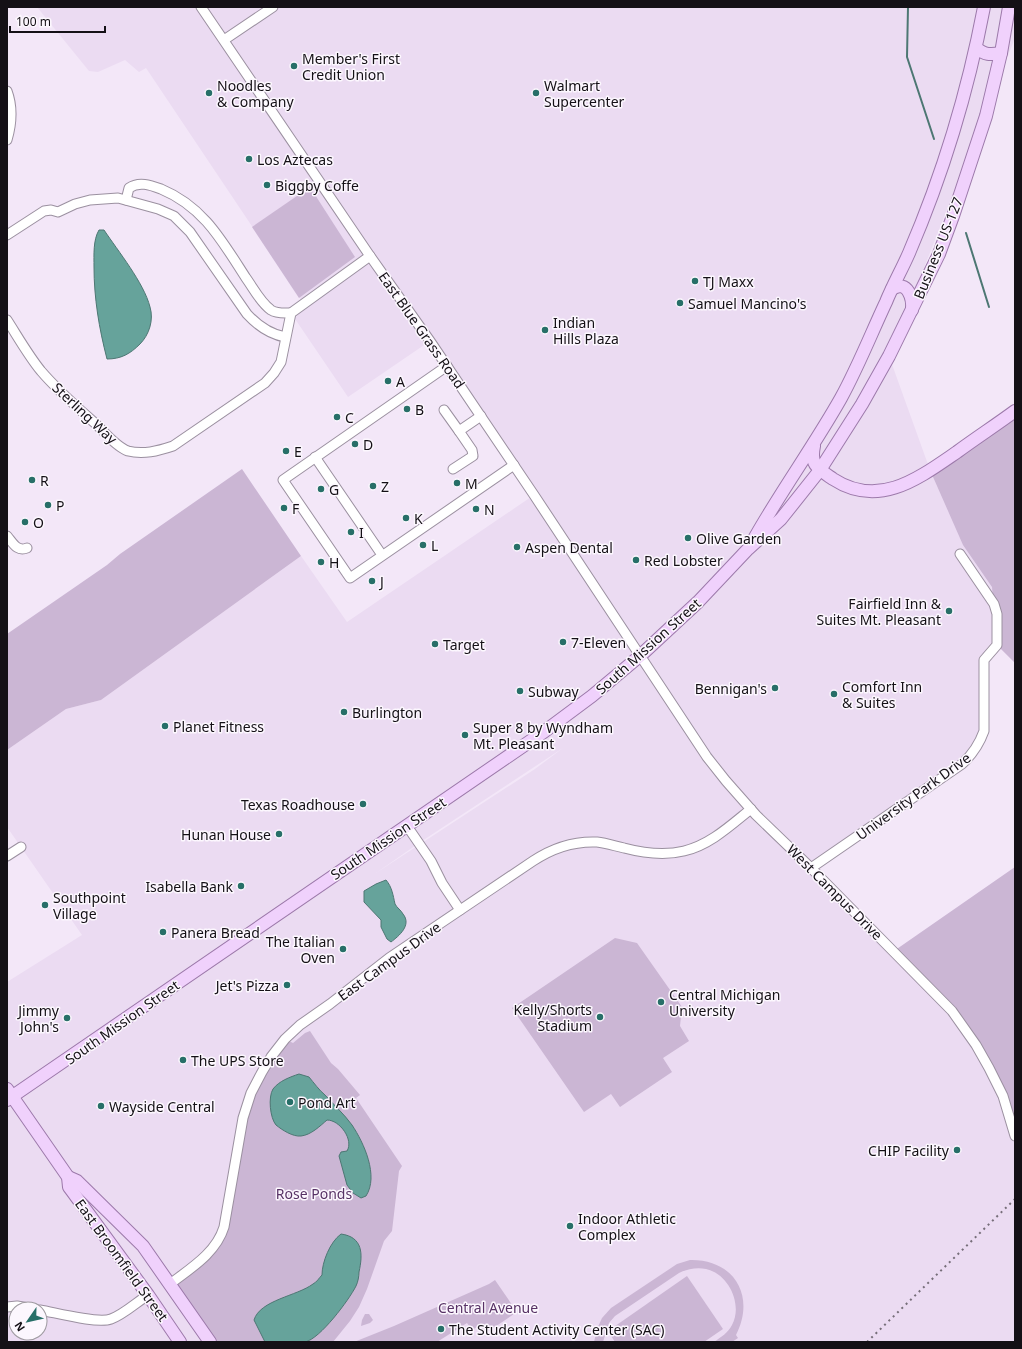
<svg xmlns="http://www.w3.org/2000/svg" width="1022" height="1349" viewBox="0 0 1022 1349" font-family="'Noto Sans',sans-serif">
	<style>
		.built { fill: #ebdbf2; fill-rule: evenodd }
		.green { fill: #cbb6d4 }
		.water { fill: #66a39b; stroke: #4d7773 }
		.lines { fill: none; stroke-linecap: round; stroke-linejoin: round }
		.stream { stroke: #4d7773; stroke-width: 2 }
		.minor-casing { stroke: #9b90a0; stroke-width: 11 }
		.major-casing { stroke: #9c79aa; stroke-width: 14 }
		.minor { stroke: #fff; stroke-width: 9 }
		.major { stroke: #f0d1fc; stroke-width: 12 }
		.rail { stroke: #766e79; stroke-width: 2; stroke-dasharray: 2 4; stroke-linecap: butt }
		.poi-dot { fill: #276f68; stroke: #fcf7fe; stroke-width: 1.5 }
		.labels { text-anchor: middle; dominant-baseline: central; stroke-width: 3; stroke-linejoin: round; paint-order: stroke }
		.poi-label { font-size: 14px; fill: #141016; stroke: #fcf7fe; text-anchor: start }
		.street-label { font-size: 14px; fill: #141016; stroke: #fcf7fe }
		.park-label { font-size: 14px; fill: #573265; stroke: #fcf7fe }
	</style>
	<rect width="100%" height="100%" fill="#f3e7f8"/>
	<!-- built -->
	<path class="built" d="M37 7H1015V38L889 356 930 470 1015 411V663L997 645 984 660V731L976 750 812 868 894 951 1015 867V1342H7V982L82 935 7 827V750L66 709 101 700 301 556 347 622 534 495 430 341 348 397 291 313 304 304 146 68 139 72 125 60 98 72 89 71ZM563 748 535 769 376 873 419 843ZM16 1309H40V1333H16Z"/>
	<!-- green -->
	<g class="green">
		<path d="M310 187 355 257 299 298 252 227Z"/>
		<path d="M1015 416V663L997 645 992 587 963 545 930 470Z"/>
		<path d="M242 469 301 556 101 700 66 709 7 750V634L107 565 120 554Z"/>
		<path d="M1015 867V1139L989 1068 956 1017 894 951Z"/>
		<path d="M615 938 637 943 682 1007 680 1026 689 1041 663 1058 672 1072 620 1107 611 1094 584 1112 512 1008Z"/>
		<path d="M310 1031 331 1063 338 1069 360 1095 356 1098 402 1166 399 1171 392 1231 384 1241 367 1289 359 1307 350 1321 333 1342H210L170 1284 218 1243 247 1104 285 1039 293 1043 305 1033Z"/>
		<path d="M690 1260C734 1259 756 1296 736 1335L738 1338 732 1342H714C721 1337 728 1333 732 1325 743 1305 729 1274 706 1269 697 1267 687 1269 679 1273L615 1316 609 1323 603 1342H594L597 1329 602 1318 611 1308 677 1264Z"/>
		<path d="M687 1276 723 1329 704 1342H615L608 1331Z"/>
		<path d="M495 1280 517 1312 483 1335 477 1327 472 1330 467 1323 437 1342H354L394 1326 489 1284Z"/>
		<path d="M365 1314H369L373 1320 370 1323 361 1326 362 1320Z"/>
	</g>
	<!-- water -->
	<g class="water">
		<path d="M99 230H104C118 251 144 283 150 307 154 320 149 335 140 344 130 354 121 359 107 359 99 328 94 298 94 267 94 255 93 240 99 230Z"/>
		<path d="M386 880C392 887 393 895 395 904 397 908 401 910 403 914 412 925 399 936 391 942L387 939 381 927V920L364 902V891L376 884Z"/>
		<path d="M299 1074 309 1077C314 1083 319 1090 325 1095 334 1105 344 1114 352 1125 364 1143 379 1176 366 1196L361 1198 353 1193 347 1185 339 1156 341 1152 347 1151C354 1140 340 1120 327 1120 320 1126 311 1135 301 1136 293 1137 282 1130 276 1125 270 1118 268 1097 273 1089 279 1081 290 1077 299 1074Z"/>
		<path d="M341 1234C363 1237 363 1254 359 1272 359 1276 358 1282 356 1286 349 1300 320 1339 305 1342 295 1344 277 1342 265 1342L254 1320C260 1300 297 1296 313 1284 317 1282 319 1278 322 1275 322 1262 330 1242 341 1234Z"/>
	</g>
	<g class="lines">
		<!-- stream -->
		<g class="stream">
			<path d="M908 7 907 57 934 139"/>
			<path d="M966 233 989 307"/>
		</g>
		<defs>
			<g id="minor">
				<path d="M201 7 370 256 430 341 534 495 707 757 726 781 756 815 811 868 952 1011 976 1045 989 1068 1003 1096 1015 1136"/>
				<path d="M224 40 273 7"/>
				<path d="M7 91C13 107 12 123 7 140"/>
				<path d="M126 200 129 188C139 181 150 185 161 189 204 207 222 241 246 278 254 289 260 302 271 310 277 314 284 313 291 313"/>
				<path d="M7 235 44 211 51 210 58 212 75 204 90 200 118 198 158 209 174 216 190 232 247 314C258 326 269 334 285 337"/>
				<path d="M7 320C18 337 28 355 41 371 58 391 78 408 98 426 106 434 117 447 128 451 143 455 158 451 173 446L265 383 274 373 281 362 291 313 370 256"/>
				<path d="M447 366 283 480 350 578 514 465"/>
				<path d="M444 410 459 431 481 416"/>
				<path d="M315 457 382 555"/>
				<path d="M453 469 473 456 472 450 459 431"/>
				<path d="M7 536C13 543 17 552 27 548"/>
				<path d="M407 826 431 861 442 883 460 910"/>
				<path d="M7 856 21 847"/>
				<path d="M811 868 962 764C973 754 979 745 984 731V660L997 645V614L994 604 960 554"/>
				<path d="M170 1284C191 1268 216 1253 224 1227L243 1118 251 1093 262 1072 271 1057 285 1039 300 1025 330 1004 389 958 533 861C551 849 574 841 597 842 606 843 615 846 624 848 643 853 664 856 684 851 710 845 731 825 751 809"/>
				<path d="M7 1307 17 1306 35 1309"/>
				<path d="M40 1310C57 1313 97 1324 111 1319 123 1315 137 1302 148 1295"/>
			</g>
			<g id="major">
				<path d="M976 48C985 55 990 55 1001 53"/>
				<path d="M892 289C908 279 913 299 912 310"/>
				<path d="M814 446C810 465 817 468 833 479 879 509 919 478 957 452 976 438 996 425 1015 411"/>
				<path d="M754 539C781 491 814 446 841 398 858 367 871 334 886 302 893 285 902 269 909 253 943 174 968 91 984 7"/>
				<path d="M7 1089 68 1177 69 1187 72 1191 148 1295 180 1342"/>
				<path d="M7 1100 545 731 592 696 641 655 698 602 748 549 781 519 820 470 862 404 889 356 939 254 953 216 986 116 1001 53 1009 7"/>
				<path d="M68 1177 77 1181 143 1246 210 1342"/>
			</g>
		</defs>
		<!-- minor casing -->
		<use href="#minor" class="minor-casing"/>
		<!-- major casing -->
		<use href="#major" class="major-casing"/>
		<!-- minor -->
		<use href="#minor" class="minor"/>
		<!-- major -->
		<use href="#major" class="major"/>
		<!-- rail -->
		<path class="rail" d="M867 1342 1015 1199"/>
	</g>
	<!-- markers -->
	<g class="poi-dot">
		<circle cx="294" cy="66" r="4"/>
		<circle cx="209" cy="93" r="4"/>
		<circle cx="536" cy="93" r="4"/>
		<circle cx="249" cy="159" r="4"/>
		<circle cx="267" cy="185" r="4"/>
		<circle cx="695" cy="281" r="4"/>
		<circle cx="680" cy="303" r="4"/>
		<circle cx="545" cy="330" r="4"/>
		<circle cx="388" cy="381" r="4"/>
		<circle cx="407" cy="409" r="4"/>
		<circle cx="337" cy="417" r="4"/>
		<circle cx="355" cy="444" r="4"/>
		<circle cx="286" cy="451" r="4"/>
		<circle cx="32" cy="480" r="4"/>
		<circle cx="457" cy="483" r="4"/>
		<circle cx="373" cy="486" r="4"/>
		<circle cx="321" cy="489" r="4"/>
		<circle cx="48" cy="505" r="4"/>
		<circle cx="284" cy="508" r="4"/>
		<circle cx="476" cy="509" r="4"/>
		<circle cx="406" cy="518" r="4"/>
		<circle cx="25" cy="522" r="4"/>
		<circle cx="351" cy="532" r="4"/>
		<circle cx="688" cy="538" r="4"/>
		<circle cx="423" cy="545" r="4"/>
		<circle cx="517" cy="547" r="4"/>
		<circle cx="636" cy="560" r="4"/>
		<circle cx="321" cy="562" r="4"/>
		<circle cx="372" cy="581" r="4"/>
		<circle cx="949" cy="611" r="4"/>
		<circle cx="563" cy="642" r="4"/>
		<circle cx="435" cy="644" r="4"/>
		<circle cx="775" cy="688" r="4"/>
		<circle cx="520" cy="691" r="4"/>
		<circle cx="834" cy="694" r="4"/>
		<circle cx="344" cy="712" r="4"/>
		<circle cx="165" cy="726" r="4"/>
		<circle cx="465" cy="735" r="4"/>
		<circle cx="363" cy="804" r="4"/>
		<circle cx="279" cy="834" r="4"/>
		<circle cx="241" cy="886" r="4"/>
		<circle cx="45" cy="905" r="4"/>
		<circle cx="163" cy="932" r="4"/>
		<circle cx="343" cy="949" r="4"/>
		<circle cx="287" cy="985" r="4"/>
		<circle cx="661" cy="1002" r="4"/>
		<circle cx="600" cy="1017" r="4"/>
		<circle cx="67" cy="1018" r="4"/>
		<circle cx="183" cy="1060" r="4"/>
		<circle cx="290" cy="1102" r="4"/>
		<circle cx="101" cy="1106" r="4"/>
		<circle cx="957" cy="1150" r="4"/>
		<circle cx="570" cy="1226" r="4"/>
		<circle cx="441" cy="1329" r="4"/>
	</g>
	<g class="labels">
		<!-- poi labels -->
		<g class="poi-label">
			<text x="302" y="58">Member's First<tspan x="302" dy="16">Credit Union</tspan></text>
			<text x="217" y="85">Noodles<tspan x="217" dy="16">&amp; Company</tspan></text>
			<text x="544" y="85">Walmart<tspan x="544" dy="16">Supercenter</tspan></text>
			<text x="257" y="159">Los Aztecas</text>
			<text x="275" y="185">Biggby Coffe</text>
			<text x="703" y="281">TJ Maxx</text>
			<text x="688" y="303">Samuel Mancino's</text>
			<text x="553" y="322">Indian<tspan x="553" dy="16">Hills Plaza</tspan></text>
			<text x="396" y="381">A</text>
			<text x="415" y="409">B</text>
			<text x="345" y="417">C</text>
			<text x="363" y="444">D</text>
			<text x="294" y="451">E</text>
			<text x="40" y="480">R</text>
			<text x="465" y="483">M</text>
			<text x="381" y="486">Z</text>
			<text x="329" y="489">G</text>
			<text x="56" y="505">P</text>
			<text x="292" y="508">F</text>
			<text x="484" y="509">N</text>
			<text x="414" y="518">K</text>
			<text x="33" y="522">O</text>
			<text x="359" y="532">I</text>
			<text x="696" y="538">Olive Garden</text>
			<text x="431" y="545">L</text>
			<text x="525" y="547">Aspen Dental</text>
			<text x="644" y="560">Red Lobster</text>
			<text x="329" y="562">H</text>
			<text x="380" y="581">J</text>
			<text x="941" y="603" text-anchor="end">Fairfield Inn &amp;<tspan x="941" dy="16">Suites Mt. Pleasant</tspan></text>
			<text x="571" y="642">7-Eleven</text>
			<text x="443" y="644">Target</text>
			<text x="842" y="686">Comfort Inn<tspan x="842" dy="16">&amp; Suites</tspan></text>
			<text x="767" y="688" text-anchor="end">Bennigan's</text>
			<text x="528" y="691">Subway</text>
			<text x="352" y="712">Burlington</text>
			<text x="173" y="726">Planet Fitness</text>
			<text x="473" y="727">Super 8 by Wyndham<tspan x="473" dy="16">Mt. Pleasant</tspan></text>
			<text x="355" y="804" text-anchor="end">Texas Roadhouse</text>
			<text x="271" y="834" text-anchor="end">Hunan House</text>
			<text x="233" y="886" text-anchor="end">Isabella Bank</text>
			<text x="53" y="897">Southpoint<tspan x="53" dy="16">Village</tspan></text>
			<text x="171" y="932">Panera Bread</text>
			<text x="335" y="941" text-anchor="end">The Italian<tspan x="335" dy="16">Oven</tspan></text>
			<text x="279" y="985" text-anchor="end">Jet's Pizza</text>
			<text x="669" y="994">Central Michigan<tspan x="669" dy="16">University</tspan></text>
			<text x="592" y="1009" text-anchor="end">Kelly/Shorts<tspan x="592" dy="16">Stadium</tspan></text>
			<text x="59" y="1010" text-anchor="end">Jimmy<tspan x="59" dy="16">John's</tspan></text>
			<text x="191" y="1060">The UPS Store</text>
			<text x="298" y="1102">Pond Art</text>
			<text x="109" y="1106">Wayside Central</text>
			<text x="949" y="1150" text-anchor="end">CHIP Facility</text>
			<text x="578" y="1218">Indoor Athletic<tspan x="578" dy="16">Complex</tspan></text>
			<text x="449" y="1329">The Student Activity Center (SAC)</text>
		</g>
		<!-- street labels -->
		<g class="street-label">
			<text transform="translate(938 248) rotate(-68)">Business US-127</text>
			<text transform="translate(422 330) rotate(55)">East Blue Grass Road</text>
			<text transform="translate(85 413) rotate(43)">Sterling Way</text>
			<text transform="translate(648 646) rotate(-42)">South Mission Street</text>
			<text transform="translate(913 796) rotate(-36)">University Park Drive</text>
			<text transform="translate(388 838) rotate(-34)">South Mission Street</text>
			<text transform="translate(835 892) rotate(45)">West Campus Drive</text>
			<text transform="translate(389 961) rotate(-36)">East Campus Drive</text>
			<text transform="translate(122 1022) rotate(-35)">South Mission Street</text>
			<text transform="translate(122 1260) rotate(54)">East Broomfield Street</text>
		</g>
		<!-- park labels -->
		<g class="park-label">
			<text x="314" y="1193">Rose Ponds</text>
			<text x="488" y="1307">Central Avenue</text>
		</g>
	</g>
	<!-- border -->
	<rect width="1022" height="1349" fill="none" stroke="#141016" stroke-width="16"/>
	<!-- north arrow -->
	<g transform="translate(28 1321) rotate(236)"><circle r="19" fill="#fcf7fe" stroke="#9f9ba1"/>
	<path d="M0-3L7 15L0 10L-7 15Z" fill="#276f68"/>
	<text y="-6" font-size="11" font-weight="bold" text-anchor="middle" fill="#141016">N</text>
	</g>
	<!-- scale -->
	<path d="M10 26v6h95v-6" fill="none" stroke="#141016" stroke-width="2"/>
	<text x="16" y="26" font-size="12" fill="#141016" stroke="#fcf7fe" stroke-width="3" paint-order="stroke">100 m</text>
</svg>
